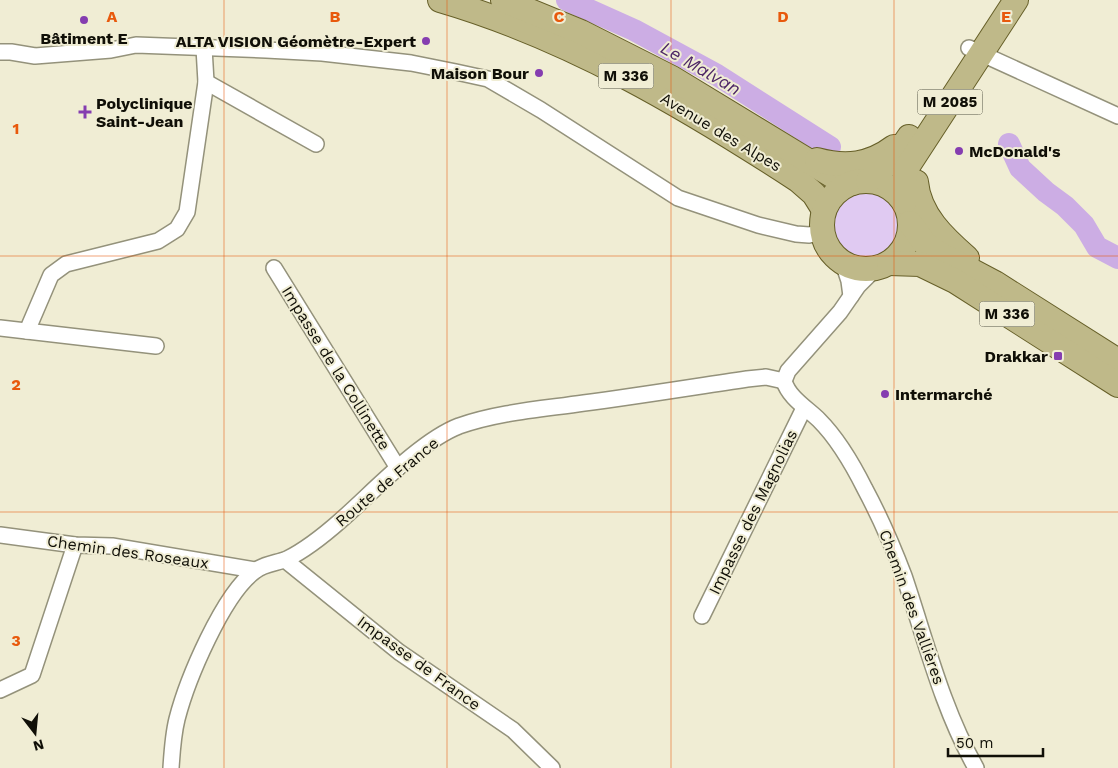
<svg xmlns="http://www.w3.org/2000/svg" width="1118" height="768" viewBox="0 0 1118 768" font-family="'Work Sans',sans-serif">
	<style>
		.garden { fill: #e0caf2 }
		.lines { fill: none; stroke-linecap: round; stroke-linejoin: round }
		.river { stroke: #ccade4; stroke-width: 22 }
		.minor-casing { stroke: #94927b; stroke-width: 18 }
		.primary-casing { stroke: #665f28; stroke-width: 26 }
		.minor { stroke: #fff; stroke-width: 15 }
		.primary { stroke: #bfb989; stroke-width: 24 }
		.grid { fill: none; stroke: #e8590c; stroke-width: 1; stroke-opacity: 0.55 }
		.poi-dot { fill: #853db0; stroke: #f0edd4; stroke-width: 2 }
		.labels { text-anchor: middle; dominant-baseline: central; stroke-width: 4; stroke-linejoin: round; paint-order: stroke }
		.shield { fill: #f0edd4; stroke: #535244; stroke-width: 1 }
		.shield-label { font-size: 15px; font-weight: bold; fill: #100f07 }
		.poi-label { font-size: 16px; font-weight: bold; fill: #100f07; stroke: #f0edd4; text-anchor: end }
		.street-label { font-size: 16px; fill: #100f07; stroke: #f0edd4 }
		.water-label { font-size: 18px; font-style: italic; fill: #4d2666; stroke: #f0edd4 }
		.grid-label { font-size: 16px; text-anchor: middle; font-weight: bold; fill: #e8590c; stroke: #f0edd4; stroke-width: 4; stroke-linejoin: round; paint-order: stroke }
	</style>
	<rect width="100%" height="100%" fill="#f0edd4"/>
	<!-- garden -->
	<circle class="garden" cx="866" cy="226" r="33"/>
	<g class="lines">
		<!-- river -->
		<g class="river">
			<path d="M567 0 634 30 717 75 830 147"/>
			<path d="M1009 144 1020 168 1046 192 1065 206 1084 225 1097 247 1118 258"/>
		</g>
		<defs>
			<g id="minor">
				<path d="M969 48 1118 116"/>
				<path d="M0 52H11L35 56 111 50 136 45 266 50 322 53 411 63 456 72 488 79 541 110 678 198 758 225 796 234 809 235 822 232"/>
				<path d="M206 82 316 144"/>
				<path d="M843 263 849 281 851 296"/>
				<path d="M274 268 398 468"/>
				<path d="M0 328 156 346"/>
				<path d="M27 331 51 275 66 264 158 241 177 229 187 212 206 82 204 48"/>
				<path d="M784 381C789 398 807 408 819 420 838 439 853 465 865 489 880 517 893 547 904 576 926 641 942 708 976 768"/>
				<path d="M784 381 788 371 840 312 858 286 875 269"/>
				<path d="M0 535 75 545 112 546 255 570"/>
				<path d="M285 560 399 652 513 730 552 768"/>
				<path d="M702 616 804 408"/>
				<path d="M0 690 32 675 75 545"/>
				<path d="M171 768C172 752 173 735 177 719 187 680 223 594 255 571 263 564 277 563 287 559 307 549 323 536 340 521 372 493 420 441 459 426 499 412 543 409 584 403 638 396 693 387 747 379L766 377 784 381"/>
			</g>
			<g id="primary">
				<path d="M440 0C570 38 686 107 798 180L814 194 824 210"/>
				<path d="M503 0 581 32 672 78 833 176 852 183"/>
				<path d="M817 160C846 168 870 165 894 147"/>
				<circle cx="866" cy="225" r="44"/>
				<path d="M868 181C885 168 898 155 909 137"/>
				<path d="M916 182C919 215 944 238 967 258"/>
				<path d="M904 202V180L906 169 1016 0"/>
				<path d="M910 223 926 245 940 254 995 283 1118 361"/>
				<path d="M889 263 920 264 955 281 1118 385"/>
			</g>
		</defs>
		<!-- minor casing -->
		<use href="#minor" class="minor-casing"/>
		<!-- primary casing -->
		<use href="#primary" class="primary-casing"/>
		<!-- minor -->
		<use href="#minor" class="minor"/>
		<!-- primary -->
		<use href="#primary" class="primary"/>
	</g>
	<!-- grid -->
	<path class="grid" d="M224 0V768M447 0V768M671 0V768M894 0V768M0 256H1118M0 512H1118"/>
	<!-- markers -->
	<g class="poi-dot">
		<circle cx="84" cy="20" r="5"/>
		<circle cx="426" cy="41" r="5"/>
		<circle cx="539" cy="73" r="5"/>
		<path d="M82.5 104.5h5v5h5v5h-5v5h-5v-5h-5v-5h5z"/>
		<circle cx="959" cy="151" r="5"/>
		<rect x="1053" y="351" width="10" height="10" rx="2.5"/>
		<circle cx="885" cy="394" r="5"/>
	</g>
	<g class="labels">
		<!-- shield labels -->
		<g class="shield">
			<rect x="598.5" y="63.5" width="55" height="25" rx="4"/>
			<rect x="917.5" y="89.5" width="65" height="25" rx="4"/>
			<rect x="979.5" y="301.5" width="55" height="25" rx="4"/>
		</g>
		<g class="shield-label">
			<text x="626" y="76">M 336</text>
			<text x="950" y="102">M 2085</text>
			<text x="1007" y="314">M 336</text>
		</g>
		<!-- poi labels -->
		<g class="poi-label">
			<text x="84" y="38" text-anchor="middle">Bâtiment E</text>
			<text x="416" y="41">ALTA VISION Géomètre-Expert</text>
			<text x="529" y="73">Maison Bour</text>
			<text x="96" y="103" text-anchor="start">Polyclinique<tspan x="96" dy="18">Saint-Jean</tspan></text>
			<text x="969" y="151" text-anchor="start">McDonald's</text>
			<text x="1048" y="356">Drakkar</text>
			<text x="895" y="394" text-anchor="start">Intermarché</text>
		</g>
		<!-- street labels -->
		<g class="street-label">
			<text transform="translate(721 132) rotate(31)">Avenue des Alpes</text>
			<text transform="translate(336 368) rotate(58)">Impasse de la Collinette</text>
			<text transform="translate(387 482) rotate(-40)">Route de France</text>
			<text transform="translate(753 512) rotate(-64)">Impasse des Magnolias</text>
			<text transform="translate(128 552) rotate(8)">Chemin des Roseaux</text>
			<text transform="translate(912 607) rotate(70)">Chemin des Vallières</text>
			<text transform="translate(419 663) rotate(36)">Impasse de France</text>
		</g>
		<!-- water labels -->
		<g class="water-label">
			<text transform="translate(701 68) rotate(30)">Le Malvan</text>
		</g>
	</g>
	<g class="grid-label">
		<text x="112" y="22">A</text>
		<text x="335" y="22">B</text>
		<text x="559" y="22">C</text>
		<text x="783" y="22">D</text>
		<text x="1006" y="22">E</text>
		<text x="16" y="134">1</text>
		<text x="16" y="390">2</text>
		<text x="16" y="646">3</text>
	</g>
	<!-- north arrow -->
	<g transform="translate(35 733) rotate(164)" stroke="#f0edd4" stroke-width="4" paint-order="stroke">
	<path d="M0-4L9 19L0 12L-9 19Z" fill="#100f07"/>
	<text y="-8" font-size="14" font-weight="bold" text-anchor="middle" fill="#100f07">N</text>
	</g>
	<!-- scale -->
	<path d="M948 748v8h95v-8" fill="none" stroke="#100f07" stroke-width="2.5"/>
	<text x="956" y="748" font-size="15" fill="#100f07" stroke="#f0edd4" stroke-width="4" paint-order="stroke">50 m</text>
</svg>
